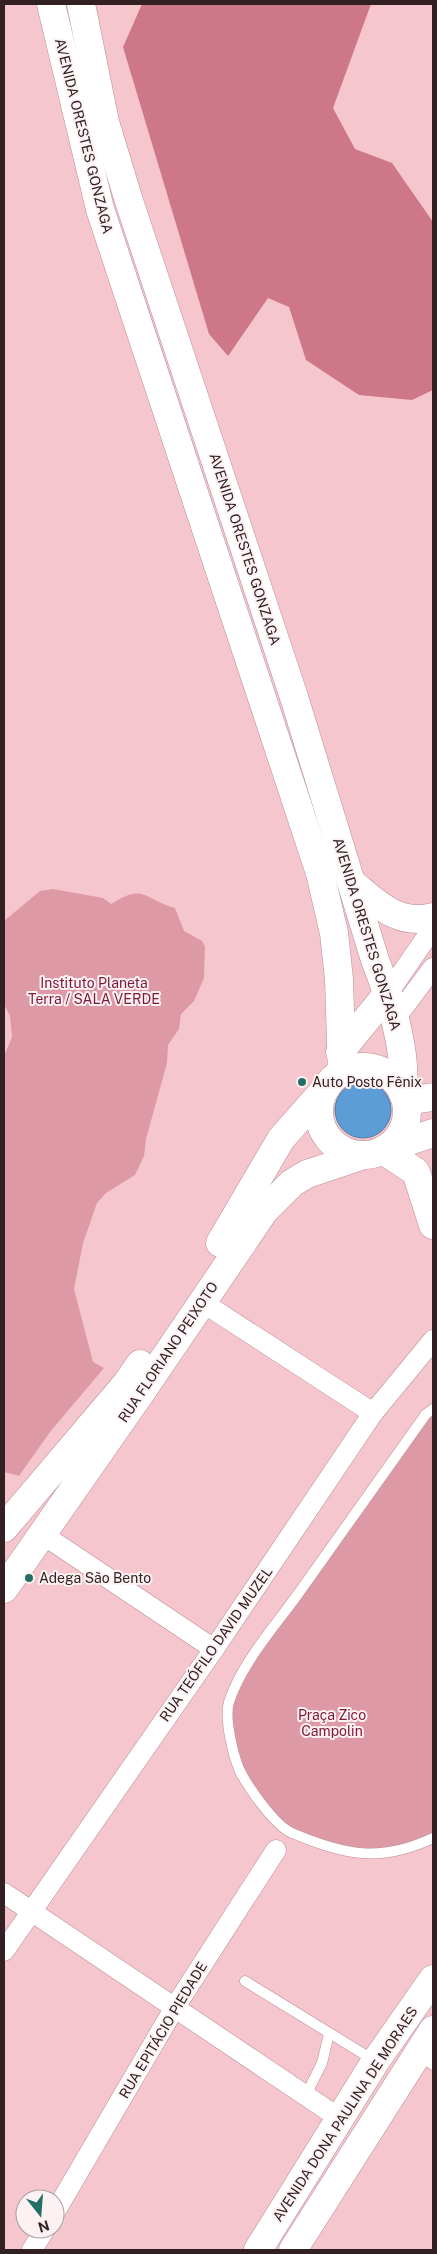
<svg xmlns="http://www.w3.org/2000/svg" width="437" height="2254" viewBox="0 0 437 2254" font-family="'Public Sans',sans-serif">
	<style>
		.green { fill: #dd9aa6 }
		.forest { fill: #cd7788 }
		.water { fill: #5d9dd7; stroke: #5078a1 }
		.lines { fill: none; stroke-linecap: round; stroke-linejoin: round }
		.lane-casing { stroke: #ba8d94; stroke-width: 11 }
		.street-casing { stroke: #ba8d94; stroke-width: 21 }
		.secondary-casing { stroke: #ba8d94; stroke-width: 29 }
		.lane { stroke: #fff; stroke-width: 10 }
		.street { stroke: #fff; stroke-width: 20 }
		.secondary { stroke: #fff; stroke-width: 28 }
		.poi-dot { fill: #246e68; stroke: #fcf2f3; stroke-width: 2 }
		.labels { text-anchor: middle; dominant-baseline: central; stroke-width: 4; stroke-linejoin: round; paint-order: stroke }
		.street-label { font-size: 14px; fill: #322023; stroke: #fcf2f3 }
		.park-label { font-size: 14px; fill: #7e1638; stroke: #fcf2f3 }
		.poi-label { font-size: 14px; fill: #322023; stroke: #fcf2f3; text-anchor: start }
	</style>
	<rect width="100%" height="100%" fill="#f5c6cd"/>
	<!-- green -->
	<g class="green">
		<path d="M53 889 103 898 111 904C144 883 142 898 175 908L184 931 202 941 205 946 204 978 194 1001 181 1014 179 1029 168 1045 167 1063 146 1139 144 1156 135 1175 106 1193 97 1203 83 1243 74 1289 93 1362 104 1368 50 1432 19 1476 4 1472V1056L12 1037 10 1016 4 1004V921L40 891Z"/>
		<path d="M433 1411V1835L374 1854 298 1834 266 1807 241 1769 231 1730 230 1704 245 1673Z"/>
	</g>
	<!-- forest -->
	<path class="forest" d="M142 4H371L333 108 355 149 392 163 433 222V390L412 400 359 395 306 360 289 307 268 298 228 356 209 334 123 47Z"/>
	<!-- water -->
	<circle class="water" cx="363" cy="1110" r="28"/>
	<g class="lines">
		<defs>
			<g id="lane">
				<path d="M433 1409 426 1414C383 1474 341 1534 298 1594 275 1626 241 1664 229 1702 224 1718 233 1754 239 1769 247 1786 275 1826 292 1833 344 1855 380 1863 433 1838"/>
				<path d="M245 1981 375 2061"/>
				<path d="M417 2054 433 2065"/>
				<path d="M306 2095 322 2063 329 2034"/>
			</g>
			<g id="street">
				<path d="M388 993 433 928"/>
				<path d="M394 1020 433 968"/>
				<path d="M202 1302 373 1413"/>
				<path d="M42 1534 214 1649"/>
				<path d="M4 1893 339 2118"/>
				<path d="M4 1951 214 1649 373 1413 433 1340"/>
				<path d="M55 2212 175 2007 276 1850"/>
				<path d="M32 2250 45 2229"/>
			</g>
			<g id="secondary">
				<path d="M51 4 100 209 320 873 334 933 339 979 342 1073"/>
				<path d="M81 4 105 122 129 201 294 697 375 960C391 1001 407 1049 403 1094"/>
				<path d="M352 883C378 904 398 926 433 917"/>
				<path d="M340 1052 388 993"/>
				<circle cx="363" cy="1111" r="44"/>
				<path d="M406 1101 433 1097"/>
				<path d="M385 1149 433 1133"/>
				<path d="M383 1150 416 1172 433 1225"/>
				<path d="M220 1243 281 1139 326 1088"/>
				<path d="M4 1528 127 1383 140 1364"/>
				<path d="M4 1589 140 1394 265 1210 292 1183 307 1174 364 1155"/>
				<path d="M258 2250 375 2062 433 1979"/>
				<path d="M293 2250 433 2030"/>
			</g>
		</defs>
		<!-- lane casing -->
		<use href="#lane" class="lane-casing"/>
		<!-- street casing -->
		<use href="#street" class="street-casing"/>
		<!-- secondary casing -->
		<use href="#secondary" class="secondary-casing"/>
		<!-- lane -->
		<use href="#lane" class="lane"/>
		<!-- street -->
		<use href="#street" class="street"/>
		<!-- secondary -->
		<use href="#secondary" class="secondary"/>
	</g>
	<!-- markers -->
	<g class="poi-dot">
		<circle cx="302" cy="1082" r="5"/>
		<circle cx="29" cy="1578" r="5"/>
	</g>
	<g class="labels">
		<!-- street labels -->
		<g class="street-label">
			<text transform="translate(84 136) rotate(76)">AVENIDA ORESTES GONZAGA</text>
			<text transform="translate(245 549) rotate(72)">AVENIDA ORESTES GONZAGA</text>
			<text transform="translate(367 934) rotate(73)">AVENIDA ORESTES GONZAGA</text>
			<text transform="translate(168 1352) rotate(-56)">RUA FLORIANO PEIXOTO</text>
			<text transform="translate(216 1644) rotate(-55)">RUA TEÓFILO DAVID MUZEL</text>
			<text transform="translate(163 2030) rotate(-59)">RUA EPITÁCIO PIEDADE</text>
			<text transform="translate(345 2114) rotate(-57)">AVENIDA DONA PAULINA DE MORAES</text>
		</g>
		<!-- park labels -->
		<g class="park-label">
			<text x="94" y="983">Instituto Planeta<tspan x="94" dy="16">Terra / SALA VERDE</tspan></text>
			<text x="332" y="1715">Praça Zico<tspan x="332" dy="16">Campolin</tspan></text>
		</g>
		<!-- poi labels -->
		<g class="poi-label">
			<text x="312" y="1082">Auto Posto Fênix</text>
			<text x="39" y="1578">Adega São Bento</text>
		</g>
	</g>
	<!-- border -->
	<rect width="437" height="2254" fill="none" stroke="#322023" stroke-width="10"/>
	<!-- north arrow -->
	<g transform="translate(40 2214) rotate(163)"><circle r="24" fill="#fcf2f3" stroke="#ab9ea0"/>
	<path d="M0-4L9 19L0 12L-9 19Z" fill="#246e68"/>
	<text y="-8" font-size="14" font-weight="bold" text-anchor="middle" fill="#322023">N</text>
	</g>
</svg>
